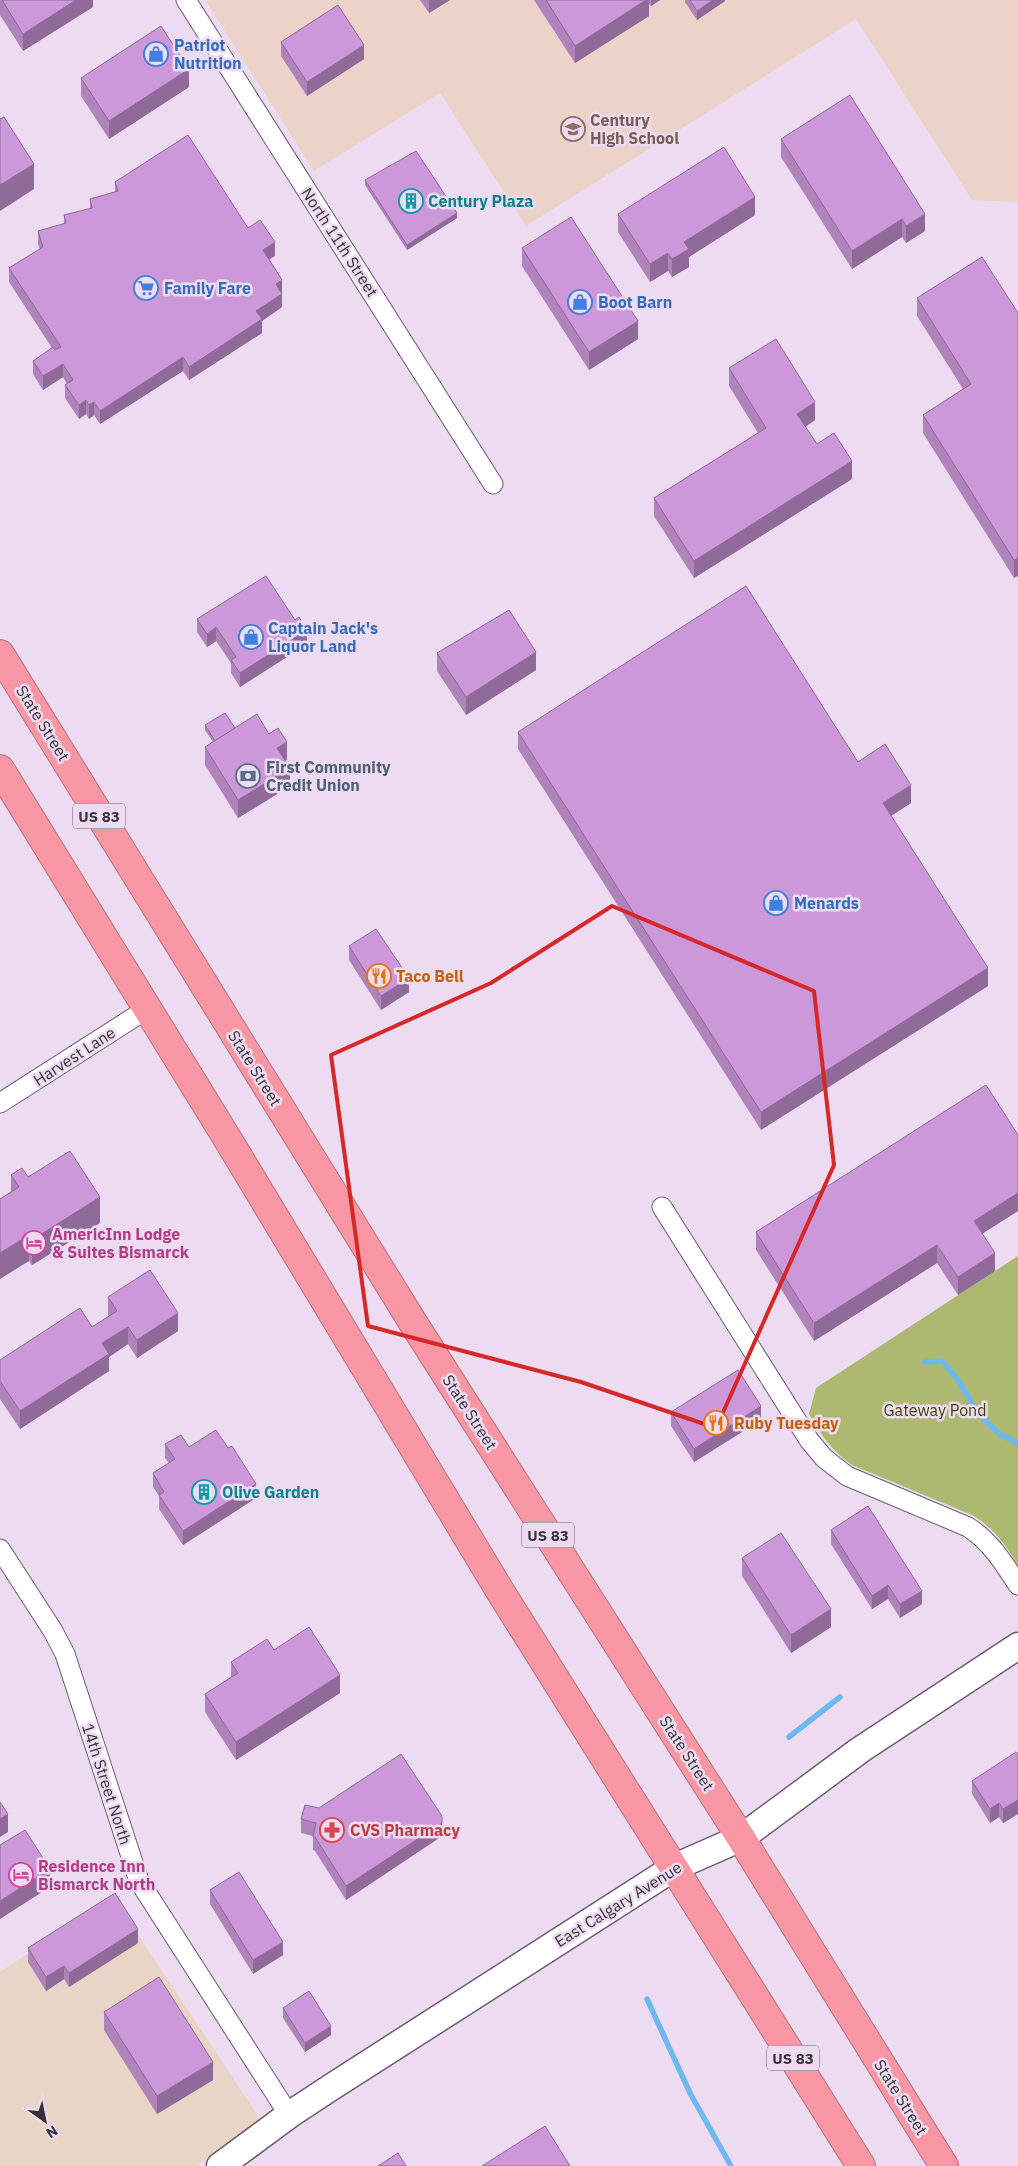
<svg xmlns="http://www.w3.org/2000/svg" width="1018" height="2166" viewBox="0 0 1018 2166" font-family="'IBM Plex Sans',sans-serif">
	<style>
		.industrial { fill: #e9d5c6 }
		.education { fill: #ebd3c9 }
		.green { fill: #adb870 }
		.lines { fill: none; stroke-linecap: round; stroke-linejoin: round }
		.stream { stroke: #6db8ee; stroke-width: 5.5 }
		.street-casing { stroke: #6b5c6f; stroke-width: 21 }
		.secondary-casing { stroke: #6b5c6f; stroke-width: 29 }
		.highway-casing { stroke: #b5727e; stroke-width: 30 }
		.street { stroke: #fff; stroke-width: 19 }
		.secondary { stroke: #fff; stroke-width: 26 }
		.highway { stroke: #f996a4; stroke-width: 28 }
		.wall { fill: #b083bb }
		.shaded-wall { fill: #906a99 }
		.building { fill: #cd98da; stroke: #906a99 }
		.marked { fill: none; stroke: #d62828; stroke-width: 4; stroke-linejoin: round }
		.labels { text-anchor: middle; dominant-baseline: central; stroke-width: 5; stroke-linejoin: round; paint-order: stroke }
		.shield { fill: #eddcf1; stroke: #6e6470; stroke-width: 1 }
		.shield-label { font-size: 15px; font-weight: bold; fill: #373038 }
		.shop-label { font-size: 16px; font-weight: bold; fill: #366cbe; stroke: #eddcf1; text-anchor: start }
		.education-label { font-size: 16px; font-weight: bold; fill: #785e54; stroke: #eddcf1; text-anchor: start }
		.culture-label { font-size: 16px; font-weight: bold; fill: #0d838f; stroke: #eddcf1; text-anchor: start }
		.street-label { font-size: 16px; fill: #373038; stroke: #eddcf1 }
		.service-label { font-size: 16px; font-weight: bold; fill: #4e5e75; stroke: #eddcf1; text-anchor: start }
		.food-label { font-size: 16px; font-weight: bold; fill: #c56008; stroke: #eddcf1; text-anchor: start }
		.hotel-label { font-size: 16px; font-weight: bold; fill: #b23c85; stroke: #eddcf1; text-anchor: start }
		.park-label { font-size: 16px; fill: #3d4401; stroke: #eddcf1 }
		.health-label { font-size: 16px; font-weight: bold; fill: #be3a42; stroke: #eddcf1; text-anchor: start }
	</style>
	<rect width="100%" height="100%" fill="#eddcf1"/>
	<!-- industrial -->
	<path class="industrial" d="M113 1897 262 2122 196 2166H0V1972Z"/>
	<!-- education -->
	<path class="education" d="M205 0H1018V202L972 200 856 19 526 226 440 93 314 171Z"/>
	<!-- green -->
	<path class="green" d="M1018 1256V1565C1005 1544 994 1528 972 1515L852 1465C832 1451 821 1435 809 1414L816 1388Z"/>
	<g class="lines">
		<!-- stream -->
		<g class="stream">
			<path d="M925 1362 942 1361 958 1380 977 1412 998 1433 1018 1443"/>
			<path d="M789 1737 840 1697"/>
			<path d="M647 1999 690 2093 731 2166"/>
		</g>
		<defs>
			<g id="street">
				<path d="M186 0 493 484"/>
				<path d="M0 1103 147 1009"/>
				<path d="M662 1207 809 1440 824 1458 847 1476 968 1527C991 1542 1003 1562 1018 1585"/>
				<path d="M0 1549 53 1631 65 1654 139 1881 289 2115"/>
			</g>
			<path id="secondary" d="M220 2166 289 2115 330 2088 675 1867 741 1838 860 1750 1018 1646"/>
			<g id="highway">
				<path d="M0 654 412 1321 741 1838 944 2166"/>
				<path d="M0 769 230 1143 500 1591 861 2166"/>
			</g>
		</defs>
		<!-- street casing -->
		<use href="#street" class="street-casing"/>
		<!-- secondary casing -->
		<use href="#secondary" class="secondary-casing"/>
		<!-- highway casing -->
		<use href="#highway" class="highway-casing"/>
		<!-- street -->
		<use href="#street" class="street"/>
		<!-- secondary -->
		<use href="#secondary" class="secondary"/>
		<!-- highway -->
		<use href="#highway" class="highway"/>
	</g>
	<!-- wall -->
	<g class="wall">
		<path d="M0 0H93V7L23 51 0 15Z"/>
		<path d="M420 0H450L429 13Z"/>
		<path d="M534 0H660L651 6 649 4V16L575 63Z"/>
		<path d="M685 0H725V1L697 20 685 2Z"/>
		<path d="M281 42 364 59 307 96 281 56Z"/>
		<path d="M81 78 189 87 109 139 81 96Z"/>
		<path d="M781 139 925 231 906 243 902 237 852 269 781 157Z"/>
		<path d="M365 180 457 218 407 250 365 185Z"/>
		<path d="M115 182 248 228 275 256 269 259 282 280V307L262 321V333L189 380 183 371 100 424 94 415 89 419 86 414 79 419 65 398V385L67 384 63 377 43 390 33 374V361L52 348 9 282V268L40 249 38 244V231L64 224V215L90 209V199L115 192Z"/>
		<path d="M618 214 755 215 689 257V267L672 277 668 271 650 282 618 232Z"/>
		<path d="M522 248 638 339 589 370 522 266Z"/>
		<path d="M917 298 1018 313 1014 578 923 433V415L963 389 917 316Z"/>
		<path d="M729 368 815 420 805 427 817 444 852 479 694 578 654 516V498L758 433 729 386Z"/>
		<path d="M197 619 307 644 240 687 231 673V663L216 641 207 647 197 632Z"/>
		<path d="M437 653 536 670 466 715 437 671Z"/>
		<path d="M205 725 235 728 269 734 287 760 285 761 290 786 238 818 205 765V747L213 742 205 730Z"/>
		<path d="M518 732 858 762 911 803 891 816 988 986 761 1130 518 749Z"/>
		<path d="M349 946 409 992 381 1010 349 960Z"/>
		<path d="M1018 1135V1211L982 1233 995 1271 958 1295 937 1263 814 1341 756 1250V1232Z"/>
		<path d="M11 1175 28 1177 100 1223 32 1265 29 1261 11 1192Z"/>
		<path d="M108 1297 178 1331 137 1358 128 1344 109 1357V1371L20 1429 0 1399V1360L92 1327 109 1316 108 1315Z"/>
		<path d="M671 1412 761 1420 694 1462 671 1426Z"/>
		<path d="M165 1444 189 1447 256 1498 183 1545 159 1509V1496L153 1487V1473L169 1463 165 1458Z"/>
		<path d="M831 1530 922 1604 900 1618 888 1599 872 1609 831 1544Z"/>
		<path d="M742 1558 831 1627 791 1653 742 1576Z"/>
		<path d="M274 1650 340 1693 236 1760 205 1712V1694L231 1677V1662Z"/>
		<path d="M1018 1754V1814L1003 1823 999 1817 990 1823 972 1794V1781Z"/>
		<path d="M301 1819 442 1836 346 1900 315 1851 313 1850V1836L301 1833Z"/>
		<path d="M210 1890 283 1955 253 1974 210 1904Z"/>
		<path d="M138 1943 69 1987 64 1979 46 1991 28 1962V1948Z"/>
		<path d="M283 2008 331 2035 305 2052 283 2018Z"/>
		<path d="M104 2012 213 2080 157 2114 104 2030Z"/>
	</g>
	<!-- shaded-wall -->
	<g class="shaded-wall">
		<path d="M76 0H93V7L23 51V34Z"/>
		<path d="M429 0H450L429 13Z"/>
		<path d="M642 0H649V16L575 63V46Z"/>
		<path d="M651 0H660L651 6Z"/>
		<path d="M713 0H725V1L697 20V11Z"/>
		<path d="M364 45V59L307 96V82Z"/>
		<path d="M189 69V87L109 139V121Z"/>
		<path d="M34 164V189L0 211V185Z"/>
		<path d="M755 197V215L689 257V267L672 277V259L684 242Z"/>
		<path d="M457 213V218L407 250V245Z"/>
		<path d="M925 214V231L906 243V226Z"/>
		<path d="M902 219V237L852 269V251Z"/>
		<path d="M275 242V256L263 263V250Z"/>
		<path d="M668 253V271L650 282V264Z"/>
		<path d="M282 280V307L262 321V333L189 380V367L256 311 276 284Z"/>
		<path d="M638 321V339L589 370V352Z"/>
		<path d="M183 357V371L100 424V411Z"/>
		<path d="M63 364V377L43 390V376Z"/>
		<path d="M86 400V414L79 419V405Z"/>
		<path d="M94 402V415L89 419V405Z"/>
		<path d="M815 402V420L797 432V414Z"/>
		<path d="M852 461V479L694 578V561Z"/>
		<path d="M1018 558V576L1014 578V560Z"/>
		<path d="M216 627V641L207 647V634Z"/>
		<path d="M307 630V644L240 687V673Z"/>
		<path d="M536 652V670L466 715V697Z"/>
		<path d="M287 742V760L277 766V748Z"/>
		<path d="M290 768V786L238 818V800Z"/>
		<path d="M911 785V803L883 821V803Z"/>
		<path d="M988 968V986L761 1130V1112Z"/>
		<path d="M409 978V992L381 1010V996Z"/>
		<path d="M1018 1193V1211L974 1239V1221Z"/>
		<path d="M100 1197V1223L32 1265V1240Z"/>
		<path d="M29 1235V1261L0 1279V1253Z"/>
		<path d="M937 1245V1263L814 1341V1323Z"/>
		<path d="M995 1253V1271L958 1295V1277Z"/>
		<path d="M178 1313V1331L137 1358V1340Z"/>
		<path d="M128 1327V1344L109 1357V1371L20 1429V1411L102 1343Z"/>
		<path d="M761 1406V1420L694 1462V1449Z"/>
		<path d="M256 1484V1498L183 1545V1531Z"/>
		<path d="M888 1585V1599L872 1609V1596Z"/>
		<path d="M922 1591V1604L900 1618V1604Z"/>
		<path d="M831 1609V1627L791 1653V1635Z"/>
		<path d="M340 1675V1693L236 1760V1742Z"/>
		<path d="M1018 1800V1814L1003 1823V1809Z"/>
		<path d="M999 1803V1817L990 1823V1809Z"/>
		<path d="M8 1814V1832L0 1837V1819Z"/>
		<path d="M442 1823V1836L346 1900V1886Z"/>
		<path d="M50 1869V1887L0 1919V1901Z"/>
		<path d="M138 1929V1943L69 1987V1973Z"/>
		<path d="M283 1942V1955L253 1974V1960Z"/>
		<path d="M64 1966V1979L46 1991V1977Z"/>
		<path d="M331 2026V2035L305 2052V2043Z"/>
		<path d="M213 2062V2080L157 2114V2096Z"/>
	</g>
	<!-- building -->
	<g class="building">
		<path d="M2 0H76L23 34Z"/>
		<path d="M546 0H646L575 46Z"/>
		<path d="M690 0H713L697 11Z"/>
		<path d="M338 5 364 45 307 82 281 42Z"/>
		<path d="M161 26 189 69 109 121 81 78Z"/>
		<path d="M850 95 925 214 906 226 902 219 852 251 781 139Z"/>
		<path d="M4 117 34 164 0 185V119Z"/>
		<path d="M188 135 248 228 260 220 275 242 263 250 282 280 276 284 282 294 256 311 262 319 189 367 183 357 100 411 94 402 89 405 86 400 79 405 65 385 73 380 63 364 43 376 33 361 53 347 55 350 61 347 9 268 43 247 38 231 66 223 64 215 92 208 90 199 118 191 115 182Z"/>
		<path d="M724 147 755 197 684 242 689 249 672 259 668 253 650 264 618 214Z"/>
		<path d="M416 151 457 213 407 245 365 180Z"/>
		<path d="M571 217 638 321 589 352 522 248Z"/>
		<path d="M982 257 1018 313V558L1014 560 923 415 971 384 917 298Z"/>
		<path d="M776 339 815 402 797 414 817 444 834 433 852 461 694 561 654 498 766 428 729 368Z"/>
		<path d="M266 576 295 620 299 617 307 630 240 673 231 660 236 657 216 627 207 634 197 619Z"/>
		<path d="M746 586 858 762 885 744 911 785 883 803 988 968 761 1112 518 732Z"/>
		<path d="M509 610 536 652 466 697 437 653Z"/>
		<path d="M225 713 235 728 215 741 205 725Z"/>
		<path d="M257 714 269 734 278 728 287 742 277 748 290 768 238 800 205 747Z"/>
		<path d="M376 929 409 978 381 996 349 946Z"/>
		<path d="M986 1085 1018 1135V1193L974 1221 995 1253 958 1277 937 1245 814 1323 756 1232Z"/>
		<path d="M70 1151 100 1197 32 1240 29 1235 0 1253V1199L19 1187 11 1175 22 1168 28 1177Z"/>
		<path d="M150 1270 178 1313 137 1340 128 1327 102 1343 109 1354 20 1411 0 1381V1360L80 1308 92 1327 117 1311 108 1297Z"/>
		<path d="M738 1370 761 1406 694 1449 671 1412Z"/>
		<path d="M216 1430 228 1448 232 1446 256 1484 183 1531 159 1495 164 1492 153 1473 175 1459 165 1444 181 1435 189 1447Z"/>
		<path d="M868 1506 922 1591 900 1604 888 1585 872 1596 831 1530Z"/>
		<path d="M781 1533 831 1609 791 1635 742 1558Z"/>
		<path d="M309 1627 340 1675 236 1742 205 1694 238 1673 231 1662 267 1639 274 1650Z"/>
		<path d="M1016 1752 1018 1754V1800L1003 1809 999 1803 990 1809 972 1781Z"/>
		<path d="M401 1754 442 1816V1823L346 1886 315 1837H313L316 1823 301 1819 305 1805 319 1808Z"/>
		<path d="M0 1802 8 1814 0 1819Z"/>
		<path d="M25 1830 50 1869 0 1901V1845Z"/>
		<path d="M239 1872 283 1942 253 1960 210 1890Z"/>
		<path d="M115 1893 138 1929 69 1973 64 1966 46 1977 28 1948Z"/>
		<path d="M159 1977 213 2062 157 2096 104 2012Z"/>
		<path d="M309 1991 331 2026 305 2043 283 2008Z"/>
		<path d="M545 2126 570 2166H482Z"/>
		<path d="M398 2153 406 2166H378Z"/>
	</g>
	<!-- marked area -->
	<path class="marked" d="M612 906 814 991 834 1165 716 1428 581 1382 368 1326 331 1055 491 983Z"/>
	<!-- icons -->
	<defs>
		<symbol id="shop-ring" viewBox="-11 -11 22 22"><circle r="9.5" fill="#eddcf1" stroke="#3f7fe0" stroke-width="1.5"/><path d="M-5-2.5h2.3a2.7 3.5 0 0 1 5.4 0H5L5.5 6h-11ZM-1.5-2.5h3a1.5 2.3 0 0 0-3 0Z" fill="#3f7fe0"/></symbol>
		<symbol id="school-ring" viewBox="-11 -11 22 22"><circle r="9.5" fill="#eddcf1" stroke="#8d6e63" stroke-width="1.5"/><path d="M0-5L7-2L0 1L-7-2ZM-4 1L0 2.5L4 1V4Q0 6-4 4Z" fill="#8d6e63"/></symbol>
		<symbol id="building-ring" viewBox="-11 -11 22 22"><circle r="9.5" fill="#eddcf1" stroke="#0f9aa8" stroke-width="1.5"/><path d="M-4-6H4V6H1V3H-1V6H-4ZM-2.5-4.3h1.7v1.8h-1.7ZM.8-4.3h1.7v1.8H.8ZM-2.5-1h1.7V.8h-1.7ZM.8-1h1.7V.8H.8Z" fill="#0f9aa8"/></symbol>
		<symbol id="supermarket-ring" viewBox="-11 -11 22 22"><circle r="9.5" fill="#eddcf1" stroke="#3f7fe0" stroke-width="1.5"/><path d="M-6-5.5h2.5l.6 2H6L4.5 2H-2.5L-4.4-4H-6ZM-1.5 3.2a1.3 1.3 0 1 0 .1 0ZM3 3.2a1.3 1.3 0 1 0 .1 0Z" fill="#3f7fe0"/></symbol>
		<symbol id="bank-ring" viewBox="-11 -11 22 22"><circle r="9.5" fill="#eddcf1" stroke="#5c6f8a" stroke-width="1.5"/><path d="M-6-4H6V4H-6ZM0-2.3a2.3 2.3 0 1 0 0 4.6a2.3 2.3 0 1 0 0-4.6Z" fill="#5c6f8a"/></symbol>
		<symbol id="restaurant-ring" viewBox="-11 -11 22 22"><circle r="9.5" fill="#eddcf1" stroke="#e8710a" stroke-width="1.5"/><path d="M-5-6h1v4h1v-4h1v4h1v-4h1v5L-1.5 .5V6h-2V.5L-5-1ZM5-6V6H3V1.5H1.5Q1.5-4 5-6Z" fill="#e8710a"/></symbol>
		<symbol id="hotel-ring" viewBox="-11 -11 22 22"><circle r="9.5" fill="#eddcf1" stroke="#d1479c" stroke-width="1.5"/><path d="M-6-4.5h1.5V1H6V5H4.5V3h-9V5H-6ZM-4 0a1.8 1.8 0 1 1 3.6 0ZM.5 0V-2.5h3Q6-2.5 6 0Z" fill="#d1479c"/></symbol>
		<symbol id="pharmacy-ring" viewBox="-11 -11 22 22"><circle r="9.5" fill="#eddcf1" stroke="#e0444e" stroke-width="1.5"/><path d="M-2-6h4v4h4v4h-4v4h-4v-4h-4v-4h4Z" fill="#e0444e"/></symbol>
	</defs>
	<g fill-rule="evenodd">
		<use href="#shop-ring" x="142" y="40" width="28" height="28"/>
		<use href="#school-ring" x="559" y="115" width="28" height="28"/>
		<use href="#building-ring" x="397" y="187" width="28" height="28"/>
		<use href="#supermarket-ring" x="132" y="274" width="28" height="28"/>
		<use href="#shop-ring" x="566" y="288" width="28" height="28"/>
		<use href="#shop-ring" x="237" y="623" width="28" height="28"/>
		<use href="#bank-ring" x="234" y="762" width="28" height="28"/>
		<use href="#shop-ring" x="762" y="889" width="28" height="28"/>
		<use href="#restaurant-ring" x="365" y="962" width="28" height="28"/>
		<use href="#hotel-ring" x="20" y="1229" width="28" height="28"/>
		<use href="#restaurant-ring" x="702" y="1409" width="28" height="28"/>
		<use href="#building-ring" x="190" y="1478" width="28" height="28"/>
		<use href="#pharmacy-ring" x="318" y="1816" width="28" height="28"/>
		<use href="#hotel-ring" x="7" y="1861" width="28" height="28"/>
	</g>
	<g class="labels">
		<!-- shield labels -->
		<g class="shield">
			<rect x="73" y="803.5" width="52" height="25" rx="4"/>
			<rect x="522" y="1522.5" width="52" height="25" rx="4"/>
			<rect x="767" y="2045.5" width="52" height="25" rx="4"/>
		</g>
		<g class="shield-label">
			<text x="99" y="816">US 83</text>
			<text x="548" y="1535">US 83</text>
			<text x="793" y="2058">US 83</text>
		</g>
		<!-- shop labels -->
		<g class="shop-label">
			<text x="174" y="45">Patriot<tspan x="174" dy="18">Nutrition</tspan></text>
			<text x="164" y="288">Family Fare</text>
			<text x="598" y="302">Boot Barn</text>
			<text x="268" y="628">Captain Jack's<tspan x="268" dy="18">Liquor Land</tspan></text>
			<text x="794" y="903">Menards</text>
		</g>
		<!-- education labels -->
		<g class="education-label">
			<text x="590" y="120">Century<tspan x="590" dy="18">High School</tspan></text>
		</g>
		<!-- culture labels -->
		<g class="culture-label">
			<text x="428" y="201">Century Plaza</text>
			<text x="222" y="1492">Olive Garden</text>
		</g>
		<!-- street labels -->
		<g class="street-label">
			<text transform="translate(340 242) rotate(57)">North 11th Street</text>
			<text transform="translate(43 723) rotate(58)">State Street</text>
			<text transform="translate(74 1056) rotate(-33)">Harvest Lane</text>
			<text transform="translate(255 1068) rotate(58)">State Street</text>
			<text transform="translate(470 1412) rotate(57)">State Street</text>
			<text transform="translate(687 1753) rotate(57)">State Street</text>
			<text transform="translate(107 1784) rotate(72)">14th Street North</text>
			<text transform="translate(618 1904) rotate(-32)">East Calgary Avenue</text>
			<text transform="translate(901 2097) rotate(58)">State Street</text>
		</g>
		<!-- service labels -->
		<g class="service-label">
			<text x="266" y="767">First Community<tspan x="266" dy="18">Credit Union</tspan></text>
		</g>
		<!-- food labels -->
		<g class="food-label">
			<text x="396" y="976">Taco Bell</text>
			<text x="734" y="1423">Ruby Tuesday</text>
		</g>
		<!-- hotel labels -->
		<g class="hotel-label">
			<text x="52" y="1234">AmericInn Lodge<tspan x="52" dy="18">&amp; Suites Bismarck</tspan></text>
			<text x="38" y="1866">Residence Inn<tspan x="38" dy="18">Bismarck North</tspan></text>
		</g>
		<!-- park labels -->
		<g class="park-label">
			<text x="935" y="1410">Gateway Pond</text>
		</g>
		<!-- health labels -->
		<g class="health-label">
			<text x="350" y="1830">CVS Pharmacy</text>
		</g>
	</g>
	<!-- north arrow -->
	<g transform="translate(45 2121) rotate(147)" stroke="#eddcf1" stroke-width="4" paint-order="stroke">
	<path d="M0-4L9 19L0 12L-9 19Z" fill="#373038"/>
	<text y="-8" font-size="14" font-weight="bold" text-anchor="middle" fill="#373038">N</text>
	</g>
</svg>
